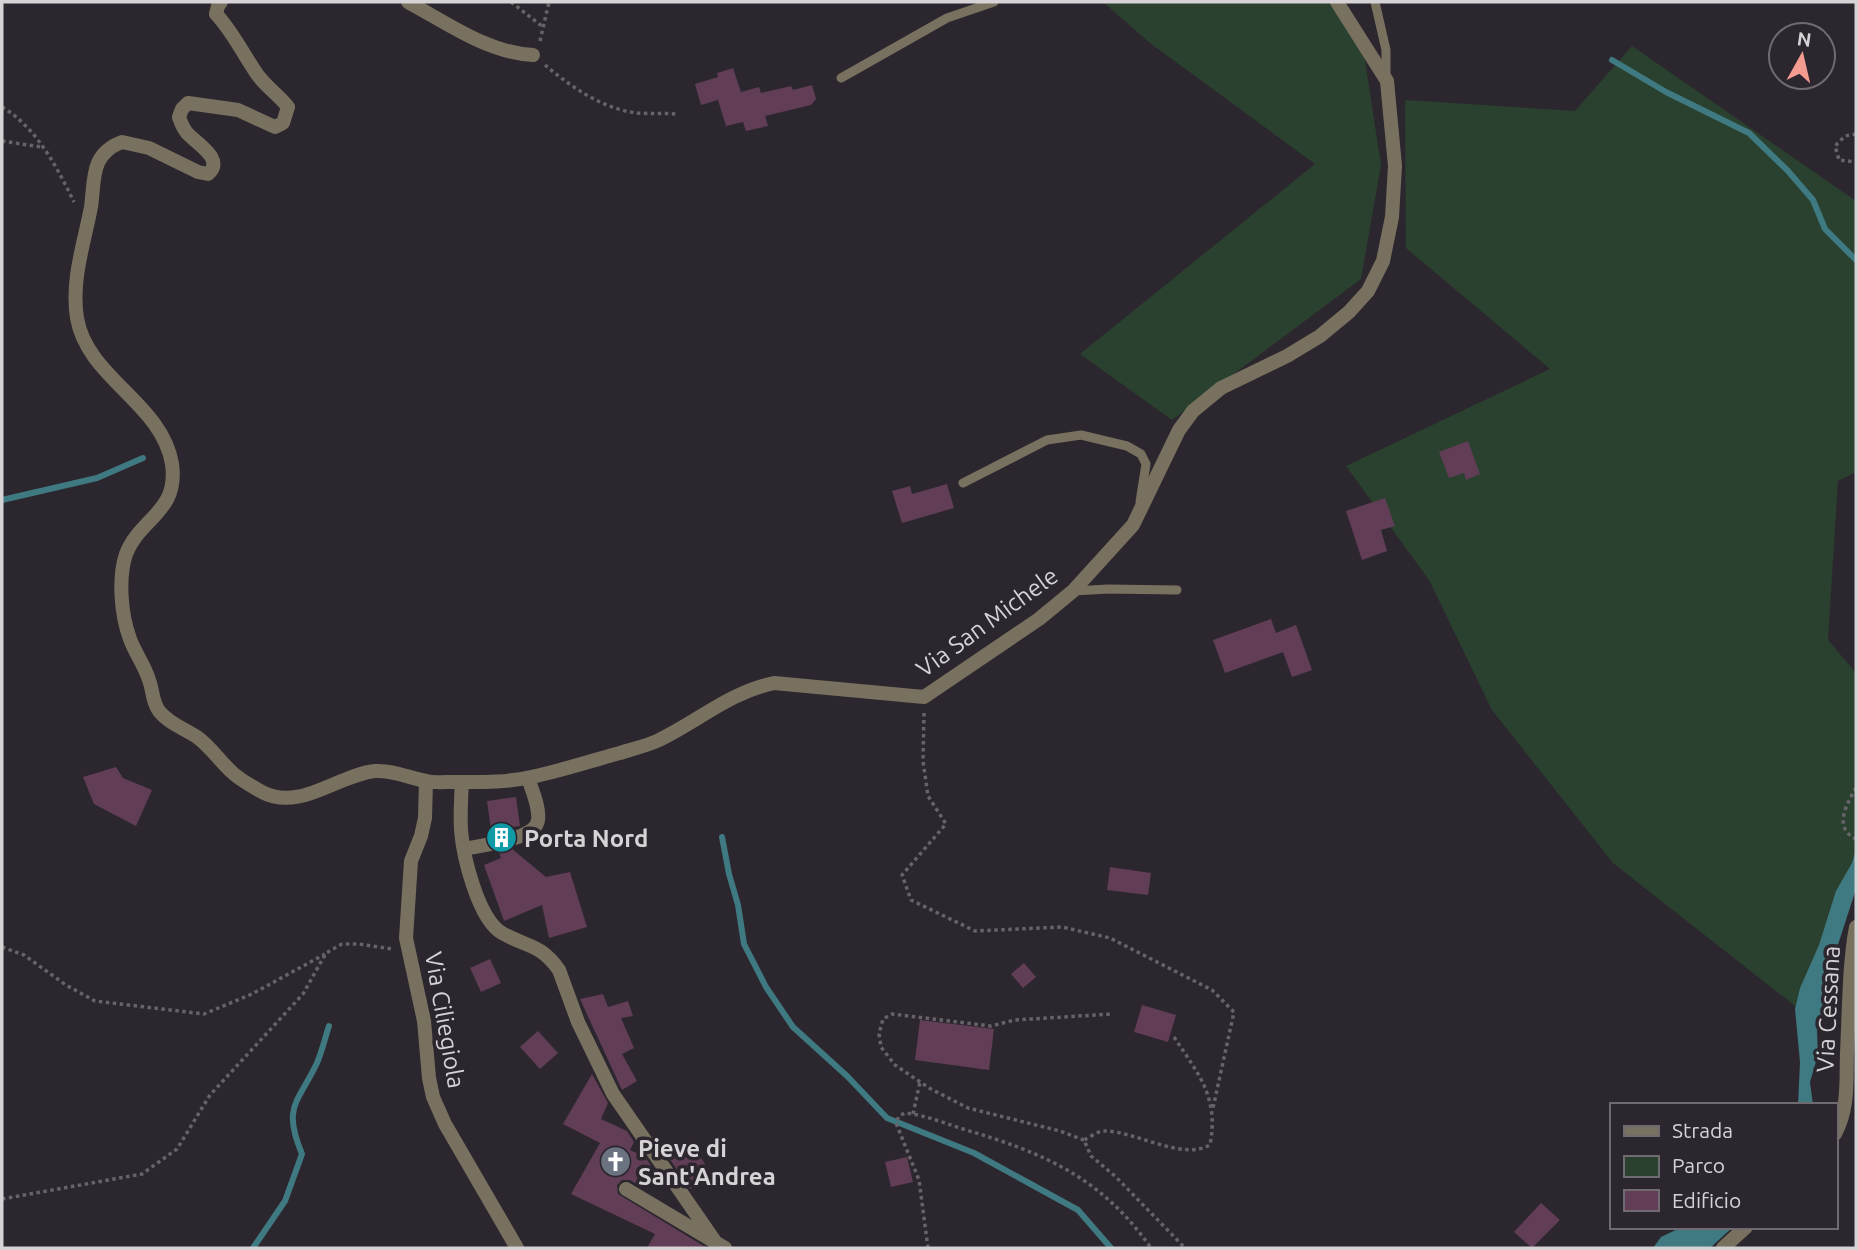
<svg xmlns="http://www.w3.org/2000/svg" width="1858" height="1250" viewBox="0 0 1858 1250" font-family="Ubuntu,sans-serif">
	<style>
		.green { fill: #2a412f }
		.water { fill: #3f7981 }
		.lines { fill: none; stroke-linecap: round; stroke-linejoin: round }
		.stream { stroke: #3f7981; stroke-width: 6 }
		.building { fill: #613d56 }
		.path { stroke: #686369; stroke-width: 3.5; stroke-dasharray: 3.5 3.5; stroke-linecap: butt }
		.service { stroke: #797160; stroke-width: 9 }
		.minor { stroke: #797160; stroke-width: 14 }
		.labels { text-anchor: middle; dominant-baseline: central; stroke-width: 7; stroke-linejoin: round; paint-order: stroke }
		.street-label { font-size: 24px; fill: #d6d2d6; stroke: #2c272e }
		.poi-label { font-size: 24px; font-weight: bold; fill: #d6d2d6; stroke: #2c272e; text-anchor: start }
	</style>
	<rect width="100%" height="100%" fill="#2c272e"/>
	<!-- green -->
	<g class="green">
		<path d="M1103 2H1338L1360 27 1381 165 1361 279 1172 420 1080 354 1315 164 1150 43Z"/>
		<path d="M1632 46 1856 201V472L1838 481 1828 640 1856 673V866L1804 1013 1613 863 1492 710 1429 580 1346 466 1550 369 1406 248 1405 100 1575 111Z"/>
	</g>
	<!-- water -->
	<g class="water">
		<path d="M1856 849V889L1835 954 1817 1030 1818 1055 1810 1082 1813 1105H1798L1800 1062 1795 1009 1800 988 1819 945 1836 891 1852 863Z"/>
		<path d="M1682 1227H1733L1710 1248H1653L1661 1237Z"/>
	</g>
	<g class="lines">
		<!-- stream -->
		<g class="stream">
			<path d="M1612 60 1666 92 1749 133 1788 171 1813 200 1825 229 1856 260"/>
			<path d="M2 500 97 478 143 458"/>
			<path d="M722 837 729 874 738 905 744 944 766 987 793 1027 847 1076 887 1118 974 1153 1078 1210 1111 1248"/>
			<path d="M253 1248 285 1201 302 1154C282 1106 298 1103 317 1063 322 1051 325 1038 329 1026"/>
		</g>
	</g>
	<!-- building -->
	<g class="building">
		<path d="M733 68 741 92 759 87 761 93 791 86 793 90 812 85 816 99 811 105 765 116 768 126 746 131 743 122 726 126 718 100 701 105 695 84 718 77 717 73Z"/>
		<path d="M1468 441 1480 474 1466 480 1464 473 1449 478 1439 452Z"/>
		<path d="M947 484 954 508 902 523 892 491 910 486 912 494Z"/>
		<path d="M1385 498 1395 526 1381 530 1387 551 1362 560 1346 511Z"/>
		<path d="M1271 619 1276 633 1296 625 1312 670 1292 677 1283 652 1225 673 1213 640Z"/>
		<path d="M116 767 123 778 152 790 136 826 94 804 83 777Z"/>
		<path d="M516 797 520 826 491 830 487 801Z"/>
		<path d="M512 849 546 877 570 872 587 927 549 938 542 905 504 921 484 865 501 858 499 852Z"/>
		<path d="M1110 867 1151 873 1148 895 1107 890Z"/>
		<path d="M490 959 501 983 481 992 470 968Z"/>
		<path d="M1024 963 1036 977 1023 988 1011 974Z"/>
		<path d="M603 994 608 1007 628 1001 633 1016 621 1018 634 1048 622 1054 637 1081 622 1090 580 999Z"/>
		<path d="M1142 1005 1176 1015 1168 1042 1134 1032Z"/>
		<path d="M920 1020 994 1029 989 1070 915 1060Z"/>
		<path d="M538 1031 558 1053 540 1069 520 1047Z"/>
		<path d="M592 1074 608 1103 601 1119 627 1131 634 1142 630 1150 645 1157 652 1167 643 1188 630 1180H622L617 1185 618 1194 707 1248H647L655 1234 571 1194 600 1143 563 1124Z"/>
		<path d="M690 1141 712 1175 690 1189 667 1155Z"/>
		<path d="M907 1157 913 1182 891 1187 885 1162Z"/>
		<path d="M1541 1203 1560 1220 1532 1248 1514 1232Z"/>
	</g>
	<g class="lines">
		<!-- path -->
		<g class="path">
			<path d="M511 2 543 27"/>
			<path d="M540 41 549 2"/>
			<path d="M545 65C571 87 603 109 637 113 650 114 663 113 676 114"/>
			<path d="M2 107C36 127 57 167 74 202"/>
			<path d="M1856 134 1845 136 1835 146 1839 160 1856 162"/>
			<path d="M2 141 41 147"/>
			<path d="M924 713 923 761 928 796 946 824 902 875 911 900 975 931 1062 927 1110 938 1212 990 1234 1012 1213 1108"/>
			<path d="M1856 788C1846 805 1833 828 1856 839"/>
			<path d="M2 947 24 955 66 985 95 1001 204 1014 252 994 325 954"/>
			<path d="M1174 1037C1199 1075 1219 1097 1210 1145 1181 1161 1136 1131 1104 1131 1098 1131 1090 1137 1084 1140L1091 1156 1116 1177 1185 1248"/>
			<path d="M913 1114 920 1082"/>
			<path d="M1084 1140 1060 1131 968 1108 929 1088 895 1065 881 1047 879 1034 883 1019 892 1014 991 1026 1015 1020 1112 1014"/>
			<path d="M2 1199 142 1174 177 1149 210 1095 303 994 326 953 342 944H359L392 949"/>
			<path d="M928 1248 919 1180 896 1123 899 1116 905 1113C925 1115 944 1123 963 1129 1044 1153 1101 1177 1151 1248"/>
		</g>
		<!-- service -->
		<g class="service">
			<path d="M1375 2 1386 50V76"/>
			<path d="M841 78 947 18 994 2"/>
			<path d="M963 483 1047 440 1081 435 1127 446 1141 454 1146 464 1140 502"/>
			<path d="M1073 591 1108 589 1177 590"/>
		</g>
		<!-- minor -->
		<g class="minor">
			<path d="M221 2 218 6 216 14C233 32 243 54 257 74 266 87 279 95 288 107L283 123 275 127 238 110 188 103 182 109 179 117C181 123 183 128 187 133 197 144 225 159 208 174L198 172 149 148 122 142C90 154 95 179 91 207 84 244 71 280 77 318 87 378 162 403 172 464 179 512 140 518 126 554 118 578 121 615 130 639 135 653 145 666 149 680 153 690 152 702 159 711 168 723 185 729 197 737 211 747 221 763 234 774 242 781 253 787 262 792 300 812 337 775 375 771 394 770 408 778 426 781 434 783 444 782 452 782 478 782 505 783 531 777 561 771 590 761 620 753 632 749 646 746 657 741 699 721 728 693 774 683L924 697 1039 619 1073 591 1133 525 1179 430 1193 411 1221 388 1287 356 1320 336 1349 312 1368 291 1383 261 1392 217 1395 166 1387 81 1337 2"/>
			<path d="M408 2C447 23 488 53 533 55"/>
			<path d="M426 781 425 818 421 836 411 861 406 938 424 1021 429 1078 433 1097 445 1124 517 1248"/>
			<path d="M462 782C461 798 460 814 461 830 463 856 478 919 502 933 526 947 540 943 559 970L578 1022 613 1094 714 1240"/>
			<path d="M464 849C481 845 536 840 538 820 540 808 532 790 528 778"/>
			<path d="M1835 1134C1849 1108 1846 1081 1847 1053 1849 1015 1849 963 1856 927"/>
			<path d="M626 1189 725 1248"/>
			<path d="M1723 1248 1746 1227"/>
		</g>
	</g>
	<!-- icons -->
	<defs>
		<symbol id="building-disc" viewBox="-11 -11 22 22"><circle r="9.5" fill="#0f9aa8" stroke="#2c272e"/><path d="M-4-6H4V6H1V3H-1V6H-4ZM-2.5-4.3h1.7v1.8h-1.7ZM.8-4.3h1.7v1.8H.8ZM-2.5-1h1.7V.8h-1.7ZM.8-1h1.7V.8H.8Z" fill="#fff"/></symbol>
		<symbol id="church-disc" viewBox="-11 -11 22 22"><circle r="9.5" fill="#6b7280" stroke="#2c272e"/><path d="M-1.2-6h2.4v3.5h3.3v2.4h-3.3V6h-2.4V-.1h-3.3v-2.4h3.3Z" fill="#fff"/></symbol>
	</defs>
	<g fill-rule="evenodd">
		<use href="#building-disc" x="484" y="820" width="35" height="35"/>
		<use href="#church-disc" x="598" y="1144" width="35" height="35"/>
	</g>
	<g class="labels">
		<!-- street labels -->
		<g class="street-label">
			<text transform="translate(987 622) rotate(-36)">Via San Michele</text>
			<text transform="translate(1828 1009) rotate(-87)">Via Cessana</text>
			<text transform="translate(445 1020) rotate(80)">Via Ciliegiola</text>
		</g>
		<!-- poi labels -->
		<g class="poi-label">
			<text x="524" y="838">Porta Nord</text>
			<text x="638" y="1148">Pieve di<tspan x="638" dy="28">Sant'Andrea</tspan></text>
		</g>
	</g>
	<!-- border -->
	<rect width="1858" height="1250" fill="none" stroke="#d6d2d6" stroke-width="7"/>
	<!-- legend -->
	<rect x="1610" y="1103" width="228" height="126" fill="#2c272e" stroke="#706b71" stroke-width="2"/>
	<rect x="1624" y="1126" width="35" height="10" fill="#797160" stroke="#706b71" stroke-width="2"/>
	<text x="1672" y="1138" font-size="21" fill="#d6d2d6">Strada</text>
	<rect x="1624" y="1156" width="35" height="21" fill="#2a412f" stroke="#706b71" stroke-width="2"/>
	<text x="1672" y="1173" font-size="21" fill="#d6d2d6">Parco</text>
	<rect x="1624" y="1190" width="35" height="21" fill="#613d56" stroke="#706b71" stroke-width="2"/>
	<text x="1672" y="1208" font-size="21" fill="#d6d2d6">Edificio</text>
	<!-- north arrow -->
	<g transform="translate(1802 56) rotate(8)"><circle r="33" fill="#2c272e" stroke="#706b71" stroke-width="2"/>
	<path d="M0-5L12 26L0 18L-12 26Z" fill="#f59c91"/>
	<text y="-10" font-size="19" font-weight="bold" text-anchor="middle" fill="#d6d2d6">N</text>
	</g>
</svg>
